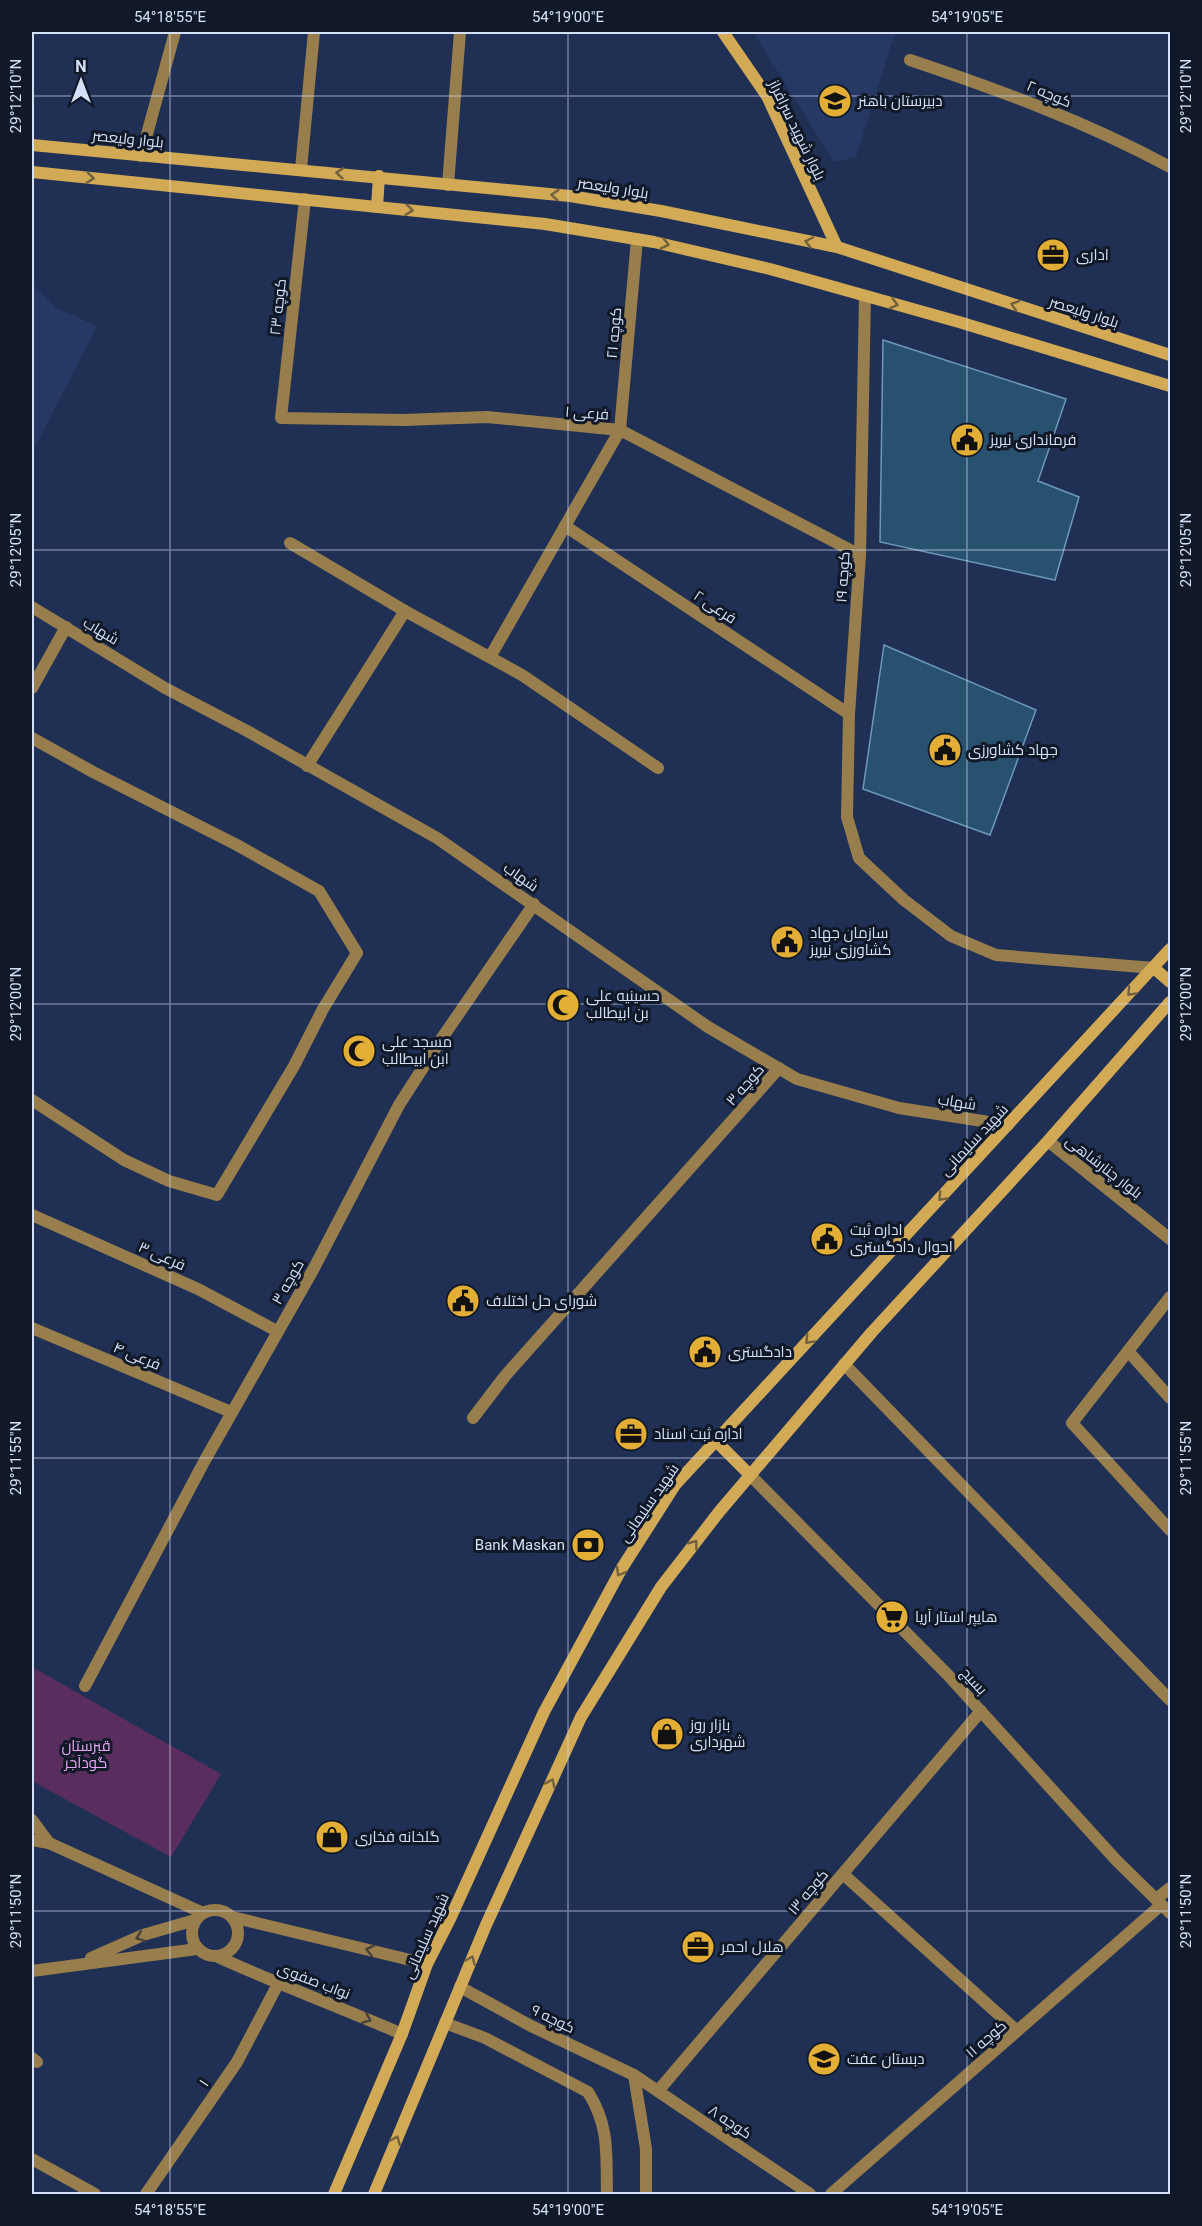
<svg xmlns="http://www.w3.org/2000/svg" width="1202" height="2226" viewBox="0 0 1202 2226" font-family="Roboto,Cairo,sans-serif">
	<style>
		.built { fill: #253964 }
		.green { fill: #592e5e }
		.building { fill: #28506f; stroke: #6e98ba; stroke-width: 1.5 }
		.lines { fill: none; stroke-linecap: round; stroke-linejoin: round }
		.minor { stroke: #987e4c; stroke-width: 12 }
		.tertiary { stroke: #987e4c; stroke-width: 12 }
		.secondary { stroke: #d2a954; stroke-width: 12 }
		.oneway { stroke: #72613e }
		.oneway2 { stroke: #474137 }
		.ticks { fill: none; stroke: #d4e0f7; stroke-width: 1.5; stroke-opacity: 0.45 }
		.labels { text-anchor: middle; dominant-baseline: central; stroke-width: 6; stroke-linejoin: round; paint-order: stroke }
		.street-label { font-size: 15px; fill: #d4e0f7; stroke: #111929 }
		.poi-label { font-size: 15px; fill: #d4e0f7; stroke: #111929; text-anchor: start }
		.park-label { font-size: 15px; fill: #eda3f5; stroke: #111929 }
		.neatline { fill: none; stroke: #d4e0f7; stroke-width: 2 }
		.ticks-label { font-size: 15px; text-anchor: middle; fill: #d4e0f7 }
	</style>
	<rect width="100%" height="100%" fill="#1f3054"/>
	<!-- built -->
	<g class="built">
		<path d="M753 32H897L891 45 856 157 834 162Z"/>
		<path d="M32 284 56 308 97 326 32 453Z"/>
	</g>
	<!-- green -->
	<path class="green" d="M32 1667 221 1774 171 1857 32 1781Z"/>
	<!-- building -->
	<g class="building">
		<path d="M883 340 1066 399 1038 481 1079 497 1055 580 880 542Z"/>
		<path d="M884 645 1036 710 990 835 863 789Z"/>
	</g>
	<g class="lines">
		<!-- minor -->
		<g class="minor">
			<path d="M910 60C999 90 1087 122 1170 167"/>
			<path d="M141 156 175 32"/>
			<path d="M301 169 314 32"/>
			<path d="M448 185 460 32"/>
			<path d="M305 199 281 418 403 420 487 417 620 430 860 555"/>
			<path d="M865 296 860 555 849 714 847 817 859 858 904 900 951 936 996 955 1154 968"/>
			<path d="M565 526 849 714"/>
			<path d="M290 543 405 611 522 675 658 768"/>
			<path d="M490 657 620 430 637 239"/>
			<path d="M32 688 66 627"/>
			<path d="M32 738 93 772 237 845 319 891 357 953 323 1009 294 1066 217 1195 169 1181 124 1160 32 1100"/>
			<path d="M307 766 405 611"/>
			<path d="M32 1215 198 1289 277 1331"/>
			<path d="M1170 1297 1072 1423 1170 1530"/>
			<path d="M32 1328 231 1412"/>
			<path d="M1128 1351 1170 1398"/>
			<path d="M844 1364 1170 1700"/>
			<path d="M473 1418 505 1376 779 1068"/>
			<path d="M85 1686 205 1460 313 1270 399 1105 442 1038 534 904"/>
			<path d="M843 1874 1017 2031"/>
			<path d="M460 1987 531 2026 634 2075 810 2194"/>
			<path d="M445 2023 485 2038 588 2092C610 2127 606 2155 607 2194"/>
			<path d="M32 2058 37 2062"/>
			<path d="M634 2075 646 2149V2194"/>
			<path d="M658 2091 981 1711"/>
			<path d="M32 2159 95 2194"/>
			<path d="M146 2194 237 2062 278 1984"/>
			<path d="M831 2194 1161 1905"/>
		</g>
		<!-- tertiary -->
		<g class="tertiary">
			<path d="M32 607 165 688 249 732 437 838 708 1027 797 1079 899 1108 1008 1125"/>
			<path d="M1048 1141 1170 1239"/>
			<path d="M750 1475 947 1674 1116 1860 1170 1913"/>
			<path d="M32 1820 49 1843"/>
			<path d="M32 1840 49 1843 203 1913"/>
			<path d="M1156 1899 1170 1888"/>
			<circle cx="215" cy="1933" r="23"/>
			<path d="M232 1917 427 1964"/>
			<path d="M216 1956C277 1984 340 2007 402 2034"/>
			<path d="M91 1958 143 1935 195 1920"/>
			<path d="M32 1971 197 1949"/>
		</g>
		<!-- secondary -->
		<g class="secondary">
			<path d="M723 32 767 96 837 247"/>
			<path d="M32 145 570 196 661 211 837 247 1170 355"/>
			<path d="M32 172 545 224 654 242 770 269 959 322 1170 386"/>
			<path d="M377 207 379 176"/>
			<path d="M1154 968 1170 982"/>
			<path d="M716 1441 750 1475"/>
			<path d="M334 2194 402 2034 427 1964 450 1919 544 1712 622 1568 675 1485 1170 949"/>
			<path d="M374 2194 486 1925 581 1717 661 1587 719 1512 872 1332 1048 1141 1170 1002"/>
		</g>
	</g>
	<!-- one-way arrows -->
	<defs><path id="oneway-chevron" d="M-2-3.5L2.5 0L-2 3.5" fill="none" stroke-width="1.6" stroke-linecap="round" stroke-linejoin="round" transform="scale(1.5)"/></defs>
	<g class="oneway">
		<use href="#oneway-chevron" transform="translate(340 173) rotate(-175)"/>
		<use href="#oneway-chevron" transform="translate(90 178) rotate(6)"/>
		<use href="#oneway-chevron" transform="translate(555 195) rotate(-175)"/>
		<use href="#oneway-chevron" transform="translate(409 210) rotate(6)"/>
		<use href="#oneway-chevron" transform="translate(809 242) rotate(-168)"/>
		<use href="#oneway-chevron" transform="translate(665 244) rotate(13)"/>
		<use href="#oneway-chevron" transform="translate(894 304) rotate(15)"/>
		<use href="#oneway-chevron" transform="translate(1015 305) rotate(-162)"/>
		<use href="#oneway-chevron" transform="translate(1131 992) rotate(133)"/>
		<use href="#oneway-chevron" transform="translate(942 1197) rotate(133)"/>
		<use href="#oneway-chevron" transform="translate(809 1340) rotate(133)"/>
		<use href="#oneway-chevron" transform="translate(694 1544) rotate(-53)"/>
		<use href="#oneway-chevron" transform="translate(620 1572) rotate(120)"/>
		<use href="#oneway-chevron" transform="translate(551 1783) rotate(-65)"/>
		<use href="#oneway-chevron" transform="translate(471 1960) rotate(-67)"/>
		<use href="#oneway-chevron" transform="translate(396 2140) rotate(-67)"/>
	</g>
	<g class="oneway2">
		<use href="#oneway-chevron" transform="translate(140 1937) rotate(159)"/>
		<use href="#oneway-chevron" transform="translate(370 1950) rotate(-167)"/>
		<use href="#oneway-chevron" transform="translate(367 2019) rotate(23)"/>
	</g>
	<!-- ticks -->
	<path class="ticks" d="M170 32V2194M568 32V2194M967 32V2194M32 96H1170M32 550H1170M32 1004H1170M32 1458H1170M32 1911H1170"/>
	<!-- icons -->
	<defs>
		<symbol id="school-disc" viewBox="-11 -11 22 22"><circle r="9.5" fill="#e3ae35" stroke="#111929"/><path d="M0-5L7-2L0 1L-7-2ZM-4 1L0 2.5L4 1V4Q0 6-4 4Z" fill="#111"/></symbol>
		<symbol id="office-disc" viewBox="-11 -11 22 22"><circle r="9.5" fill="#e3ae35" stroke="#111929"/><path d="M-6-3h4V-5.5h4V-3h4V5H-6ZM-1-4.5V-3h2v-1.5ZM-6 0V1H6V0Z" fill="#111"/></symbol>
		<symbol id="civic-disc" viewBox="-11 -11 22 22"><circle r="9.5" fill="#e3ae35" stroke="#111929"/><path d="M-.6-6.5H3V-4.5H.6V-3L4-1V1h2V6H-6V1h2V-1L-.6-3ZM-1.2 2.5V6h2.4V2.5Z" fill="#111"/></symbol>
		<symbol id="mosque-disc" viewBox="-11 -11 22 22"><circle r="9.5" fill="#e3ae35" stroke="#111929"/><path d="M3.5-4.9A6 6 0 1 0 3.5 4.9A5 5 0 1 1 3.5-4.9Z" fill="#111"/></symbol>
		<symbol id="bank-disc" viewBox="-11 -11 22 22"><circle r="9.5" fill="#e3ae35" stroke="#111929"/><path d="M-6-4H6V4H-6ZM0-2.3a2.3 2.3 0 1 0 0 4.6a2.3 2.3 0 1 0 0-4.6Z" fill="#111"/></symbol>
		<symbol id="supermarket-disc" viewBox="-11 -11 22 22"><circle r="9.5" fill="#e3ae35" stroke="#111929"/><path d="M-6-5.5h2.5l.6 2H6L4.5 2H-2.5L-4.4-4H-6ZM-1.5 3.2a1.3 1.3 0 1 0 .1 0ZM3 3.2a1.3 1.3 0 1 0 .1 0Z" fill="#111"/></symbol>
		<symbol id="shop-disc" viewBox="-11 -11 22 22"><circle r="9.5" fill="#e3ae35" stroke="#111929"/><path d="M-5-2.5h2.3a2.7 3.5 0 0 1 5.4 0H5L5.5 6h-11ZM-1.5-2.5h3a1.5 2.3 0 0 0-3 0Z" fill="#111"/></symbol>
	</defs>
	<g fill-rule="evenodd">
		<use href="#school-disc" x="816" y="82" width="38" height="38"/>
		<use href="#office-disc" x="1034" y="236" width="38" height="38"/>
		<use href="#civic-disc" x="948" y="421" width="38" height="38"/>
		<use href="#civic-disc" x="926" y="731" width="38" height="38"/>
		<use href="#civic-disc" x="768" y="923" width="38" height="38"/>
		<use href="#mosque-disc" x="544" y="986" width="38" height="38"/>
		<use href="#mosque-disc" x="340" y="1032" width="38" height="38"/>
		<use href="#civic-disc" x="808" y="1220" width="38" height="38"/>
		<use href="#civic-disc" x="444" y="1282" width="38" height="38"/>
		<use href="#civic-disc" x="686" y="1333" width="38" height="38"/>
		<use href="#office-disc" x="612" y="1415" width="38" height="38"/>
		<use href="#bank-disc" x="569" y="1526" width="38" height="38"/>
		<use href="#supermarket-disc" x="873" y="1598" width="38" height="38"/>
		<use href="#shop-disc" x="648" y="1715" width="38" height="38"/>
		<use href="#shop-disc" x="313" y="1818" width="38" height="38"/>
		<use href="#office-disc" x="679" y="1928" width="38" height="38"/>
		<use href="#school-disc" x="805" y="2040" width="38" height="38"/>
	</g>
	<g class="labels">
		<!-- street labels -->
		<g class="street-label">
			<text transform="translate(1049 94) rotate(23)">کوچه ۲</text>
			<text transform="translate(797 130) rotate(64)">بلوار شهید سرافراز</text>
			<text transform="translate(128 139) rotate(6)">بلوار ولیعصر</text>
			<text transform="translate(613 188) rotate(9)">بلوار ولیعصر</text>
			<text transform="translate(278 307) rotate(-84)">کوچه ۲۳</text>
			<text transform="translate(1084 312) rotate(18)">بلوار ولیعصر</text>
			<text transform="translate(614 333) rotate(-85)">کوچه ۲۱</text>
			<text transform="translate(587 413) rotate(4)">فرعی ۱</text>
			<text transform="translate(843 577) rotate(-86)">کوچه ۱۹</text>
			<text transform="translate(715 607) rotate(33)">فرعی ۲</text>
			<text transform="translate(101 631) rotate(31)">شهاب</text>
			<text transform="translate(521 877) rotate(35)">شهاب</text>
			<text transform="translate(745 1085) rotate(-49)">کوچه ۳</text>
			<text transform="translate(957 1102) rotate(9)">شهاب</text>
			<text transform="translate(974 1140) rotate(-47)">شهید سلیمانی</text>
			<text transform="translate(1104 1167) rotate(38)">بلوار چنارشاهی</text>
			<text transform="translate(162 1256) rotate(24)">فرعی ۳</text>
			<text transform="translate(288 1282) rotate(-60)">کوچه ۳</text>
			<text transform="translate(137 1356) rotate(23)">فرعی ۴</text>
			<text transform="translate(649 1503) rotate(-55)">شهید سلیمانی</text>
			<text transform="translate(974 1681) rotate(48)">بسیج</text>
			<text transform="translate(808 1892) rotate(-50)">کوچه ۱۳</text>
			<text transform="translate(426 1936) rotate(-66)">شهید سلیمانی</text>
			<text transform="translate(314 1981) rotate(21)">نواب صفوی</text>
			<text transform="translate(553 2019) rotate(26)">کوچه ۹</text>
			<text transform="translate(986 2039) rotate(-41)">کوچه ۱۱</text>
			<text transform="translate(204 2083) rotate(-56)">۱</text>
			<text transform="translate(730 2122) rotate(34)">کوچه ۸</text>
		</g>
		<!-- poi labels -->
		<g class="poi-label">
			<text x="858" y="101">دبیرستان باهنر</text>
			<text x="1076" y="255">اداری</text>
			<text x="990" y="440">فرمانداری نیریز</text>
			<text x="968" y="750">جهاد کشاورزی</text>
			<text x="810" y="933">سازمان جهاد<tspan x="810" dy="17">کشاورزی نیریز</tspan></text>
			<text x="586" y="996">حسینیه علی<tspan x="586" dy="17">بن ابیطالب</tspan></text>
			<text x="382" y="1042">مسجد علی<tspan x="382" dy="17">ابن ابیطالب</tspan></text>
			<text x="850" y="1230">اداره ثبت<tspan x="850" dy="17">احوال دادگستری</tspan></text>
			<text x="486" y="1301">شورای حل اختلاف</text>
			<text x="728" y="1352">دادگستری</text>
			<text x="654" y="1434">اداره ثبت اسناد</text>
			<text x="565" y="1545" text-anchor="end">Bank Maskan</text>
			<text x="915" y="1617">هایپر استار آریا</text>
			<text x="690" y="1725">بازار روز<tspan x="690" dy="17">شهرداری</tspan></text>
			<text x="355" y="1837">گلخانه فخاری</text>
			<text x="721" y="1947">هلال احمر</text>
			<text x="847" y="2059">دبستان عفت</text>
		</g>
		<!-- park labels -->
		<g class="park-label">
			<text x="86" y="1746">قبرستان<tspan x="86" dy="17">گودآجر</tspan></text>
		</g>
	</g>
	<!-- border -->
	<rect width="1202" height="2226" fill="none" stroke="#111929" stroke-width="66"/>
	<!-- north arrow -->
	<g transform="translate(81 81)" stroke="#111929" stroke-width="4.5" paint-order="stroke">
	<path d="M0-4.5L10 22L0 15L-10 22Z" fill="#d4e0f7"/>
	<text y="-9" font-size="16" font-weight="bold" text-anchor="middle" fill="#d4e0f7">N</text>
	</g>
	<rect x="33" y="33" width="1136" height="2160" class="neatline"/>
	<g class="ticks-label">
		<text x="170" y="22">54°18'55"E</text>
		<text x="568" y="22">54°19'00"E</text>
		<text x="967" y="22">54°19'05"E</text>
		<text transform="translate(16 96) rotate(-90)" y="5">29°12'10"N</text>
		<text transform="translate(1186 96) rotate(-90)" y="5">29°12'10"N</text>
		<text transform="translate(16 550) rotate(-90)" y="5">29°12'05"N</text>
		<text transform="translate(1186 550) rotate(-90)" y="5">29°12'05"N</text>
		<text transform="translate(16 1004) rotate(-90)" y="5">29°12'00"N</text>
		<text transform="translate(1186 1004) rotate(-90)" y="5">29°12'00"N</text>
		<text transform="translate(16 1458) rotate(-90)" y="5">29°11'55"N</text>
		<text transform="translate(1186 1458) rotate(-90)" y="5">29°11'55"N</text>
		<text transform="translate(16 1911) rotate(-90)" y="5">29°11'50"N</text>
		<text transform="translate(1186 1911) rotate(-90)" y="5">29°11'50"N</text>
		<text x="170" y="2215">54°18'55"E</text>
		<text x="568" y="2215">54°19'00"E</text>
		<text x="967" y="2215">54°19'05"E</text>
	</g>
</svg>
